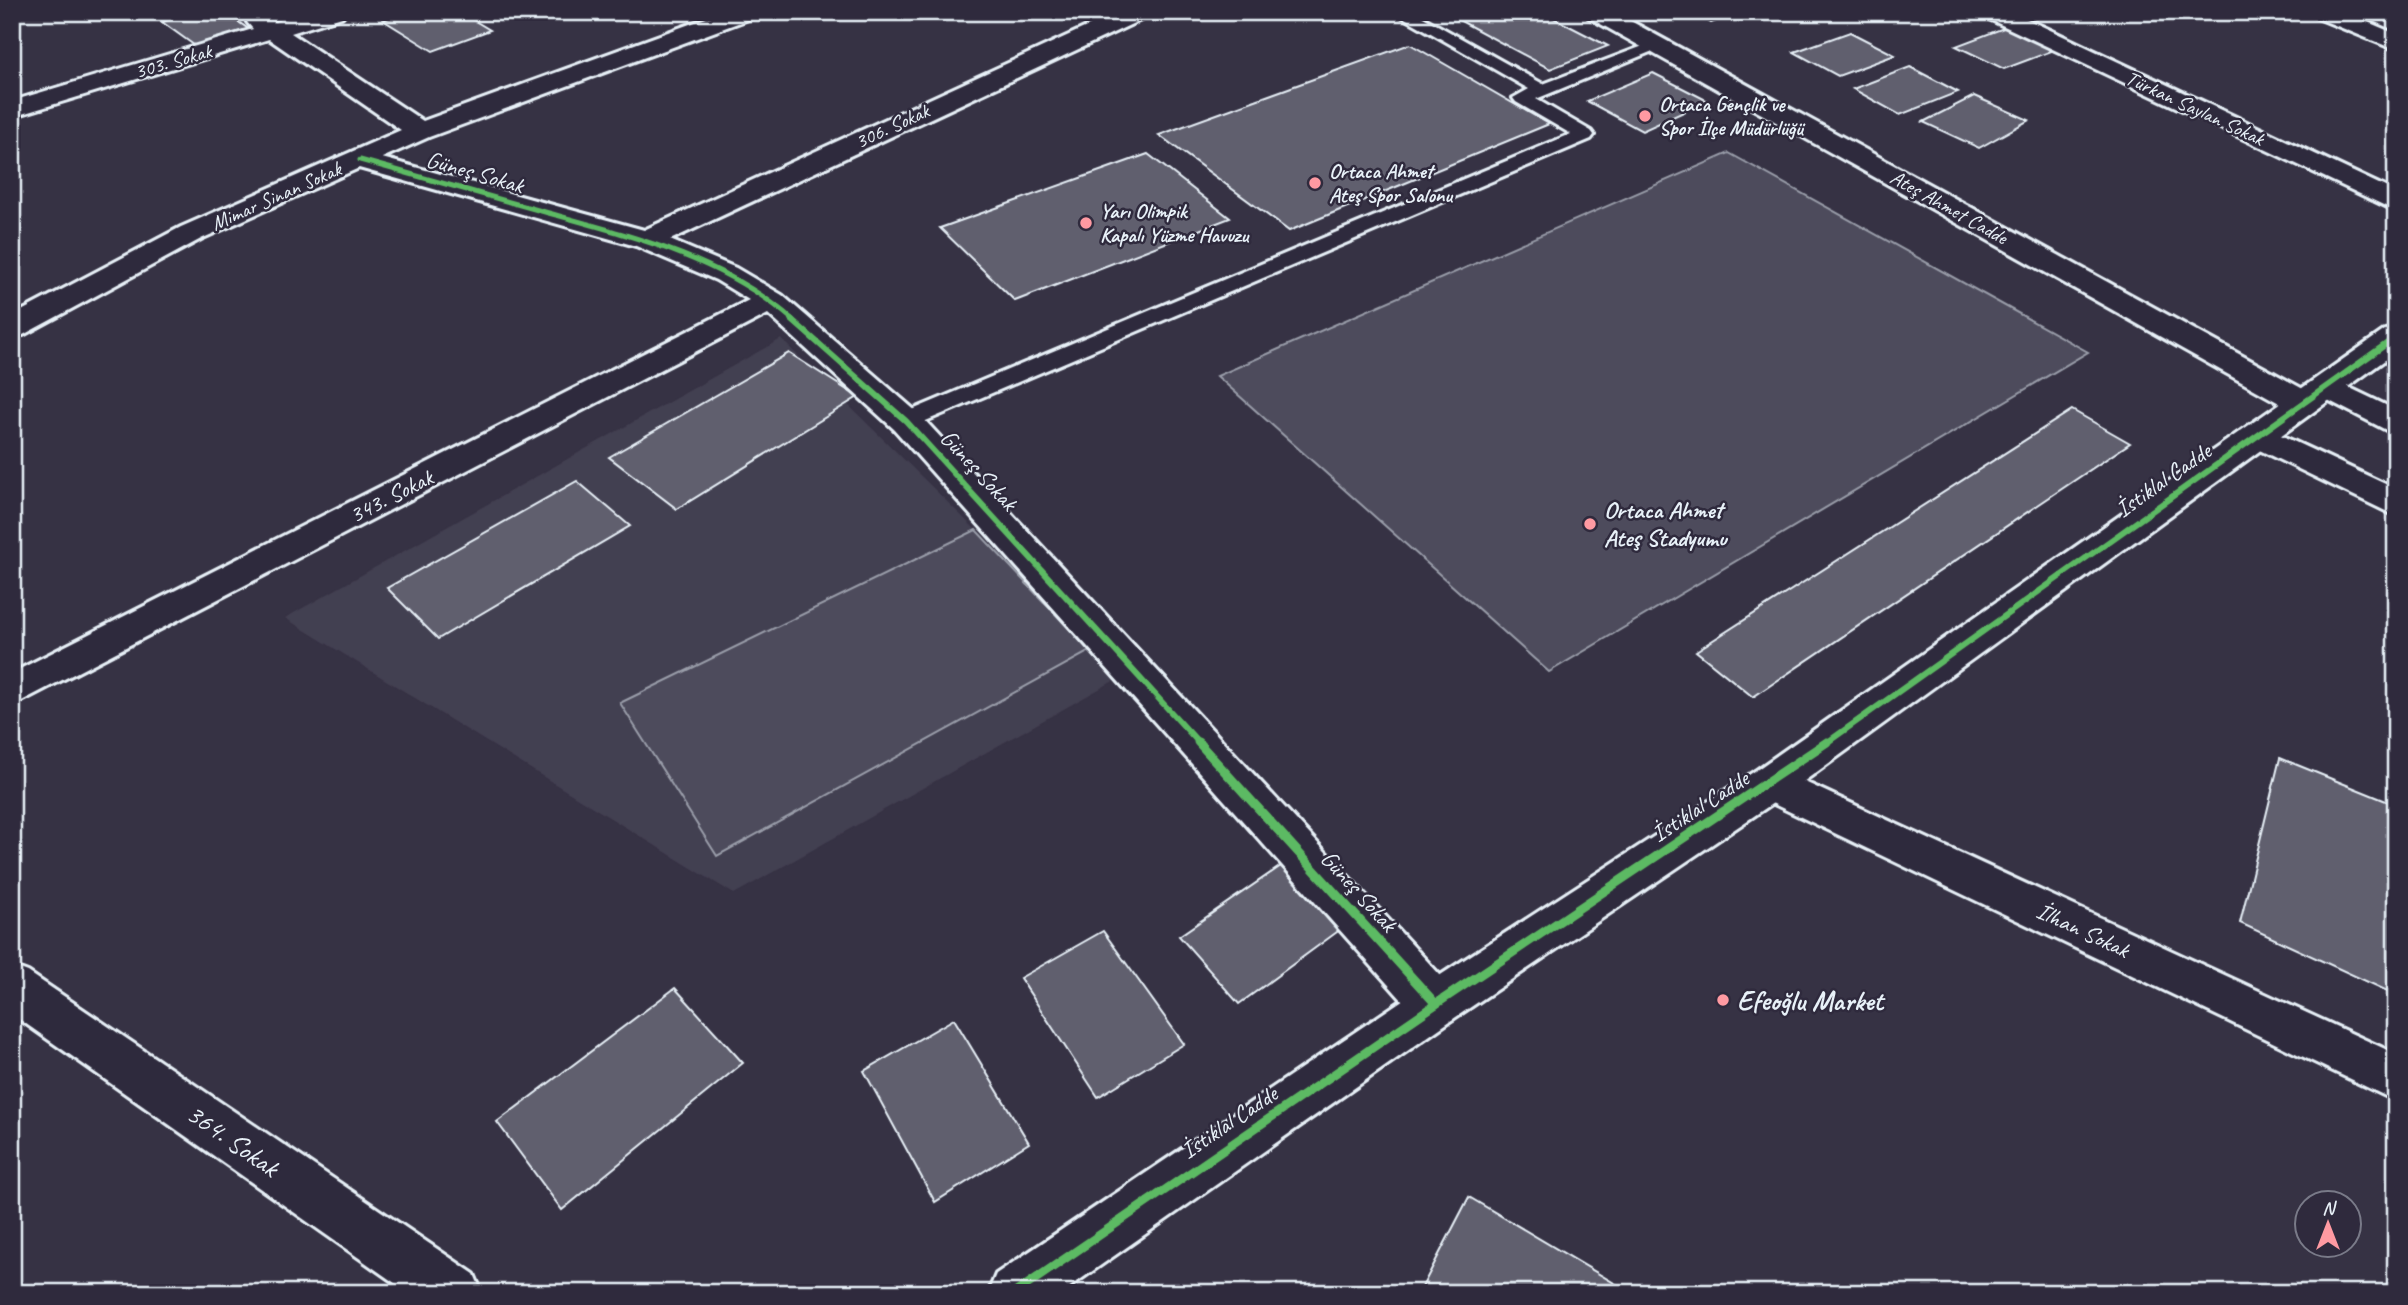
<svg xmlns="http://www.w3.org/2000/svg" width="2408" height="1305" viewBox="0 0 2408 1305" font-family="Caveat,sans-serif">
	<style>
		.built { fill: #433f51 }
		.green { fill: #4d4b5c; stroke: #9a9eaa; stroke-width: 2 }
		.building { fill: #605e6e; stroke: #e8f1f8; stroke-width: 2 }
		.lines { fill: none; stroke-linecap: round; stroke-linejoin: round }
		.lane-casing { stroke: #e8f1f8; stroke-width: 6 }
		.street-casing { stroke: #e8f1f8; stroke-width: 6 }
		.secondary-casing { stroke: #e8f1f8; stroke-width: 6 }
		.lane { fill: #2f2a3d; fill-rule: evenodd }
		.street { fill: #2f2a3d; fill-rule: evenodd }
		.secondary { fill: #2f2a3d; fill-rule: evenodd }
		.cycleway-far2-casing { stroke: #2f2a3d; stroke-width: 8 }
		.cycleway-far1-casing { stroke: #2f2a3d; stroke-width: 10 }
		.cycleway-casing { stroke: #2f2a3d; stroke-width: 13 }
		.cycleway-far2 { stroke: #5cba63; stroke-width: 5 }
		.cycleway-far1 { stroke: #5cba63; stroke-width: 6 }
		.cycleway { stroke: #5cba63; stroke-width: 9 }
		.poi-dot { fill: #ff9aa2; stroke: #2f2a3d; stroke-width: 2.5 }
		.labels { text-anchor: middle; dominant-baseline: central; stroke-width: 5; stroke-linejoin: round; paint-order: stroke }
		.far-street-label { font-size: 21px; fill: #e8f1f8; stroke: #2f2a3d }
		.far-poi-label { font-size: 21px; font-weight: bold; fill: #e8f1f8; stroke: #2f2a3d; text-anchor: start }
		.street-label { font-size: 24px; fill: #e8f1f8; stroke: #2f2a3d }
		.poi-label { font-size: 24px; font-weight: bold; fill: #e8f1f8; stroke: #2f2a3d; text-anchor: start }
		.near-poi-label { font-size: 28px; font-weight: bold; fill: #e8f1f8; stroke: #2f2a3d; text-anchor: start }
		.near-street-label { font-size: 28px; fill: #e8f1f8; stroke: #2f2a3d }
	</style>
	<rect width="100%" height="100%" fill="#363244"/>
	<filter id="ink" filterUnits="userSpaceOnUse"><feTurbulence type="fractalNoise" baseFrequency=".0143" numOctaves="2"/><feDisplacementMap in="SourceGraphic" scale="14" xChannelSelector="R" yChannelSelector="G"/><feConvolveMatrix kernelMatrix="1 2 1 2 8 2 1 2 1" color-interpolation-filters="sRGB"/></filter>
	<g filter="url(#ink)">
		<!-- built -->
		<path class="built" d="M781 339 1124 675 734 894 285 618Z"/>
		<!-- green -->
		<g class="green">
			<path d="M1729 153 2088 352 1549 672 1217 376Z"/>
			<path d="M976 530 1090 651 717 856 620 703Z"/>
		</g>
		<!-- building -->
		<g class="building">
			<path d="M191 12H224L250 30 198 48 162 22Z"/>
			<path d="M406 12H460L490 30 433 51 383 20Z"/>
			<path d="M1444 12H1542L1608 46 1550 69Z"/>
			<path d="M1692 12H1742L1711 23Z"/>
			<path d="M2009 26 2057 49 2004 69 1956 46Z"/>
			<path d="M1850 32 1895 55 1838 76 1794 52Z"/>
			<path d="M1410 44 1549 124 1289 231 1159 135Z"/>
			<path d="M1910 67 1958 92 1900 115 1853 89Z"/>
			<path d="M1653 73 1708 101 1642 131 1587 101Z"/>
			<path d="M1974 96 2029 120 1979 148 1923 122Z"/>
			<path d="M1148 154 1230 218 1015 301 940 228Z"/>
			<path d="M789 353 858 397 677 509 609 457Z"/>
			<path d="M2072 410 2130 443 1753 697 1696 651Z"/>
			<path d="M577 481 630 526 438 639 387 588Z"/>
			<path d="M2280 758 2396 805V995L2240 923Z"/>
			<path d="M1291 859 1352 921 1239 1004 1179 936Z"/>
			<path d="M1103 931 1184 1044 1098 1097 1020 978Z"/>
			<path d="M675 988 743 1063 562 1210 497 1122Z"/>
			<path d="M954 1019 1029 1143 935 1202 864 1071Z"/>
			<path d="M1469 1197 1631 1293H1419Z"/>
		</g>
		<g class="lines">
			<defs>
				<path id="lane" d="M1394 12H1414L1543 84 1651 43H1663L1665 46 1536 99 1591 131 1594 135 1591 139 914 426H898L895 421 898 416 1571 134 1516 102 1513 98 1529 89Z"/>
				<g id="street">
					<path d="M308 12H346L342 17 291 33 423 121 723 12H758L754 17 429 137 382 158 644 230 1119 12H1151L1147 17 670 240 736 268 782 295 918 413 1453 989 1459 1004 1453 1019 1436 1025 1419 1019 894 429 768 314 12 706V673L749 300 716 280 636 246 359 168 201 239 23 335 12 337V316L181 227 401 130 269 39 12 117V101L253 29 247 22 251 17 259 15 275 22Z"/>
					<path d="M1584 12H1614L2314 395 2318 402 2314 409 2302 412 2290 409 1588 17Z"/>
					<path d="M1981 12H2012L2396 192V211L1985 17Z"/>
					<path d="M2311 12H2344L2396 34V50L2315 17Z"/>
					<path d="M2327 377 2396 410V435L2316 394 2311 387 2316 380Z"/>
					<path d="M2259 425 2396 489V516L2247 444 2242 436 2247 428Z"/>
					<path d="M1770 766 2396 1054V1101L1755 795 1749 783 1755 771Z"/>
					<path d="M12 966 28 972 474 1274 482 1293H409L12 1014Z"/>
				</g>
				<path id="secondary" d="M2396 328V352L1785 795 1453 1019 1061 1293H988L996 1274 1419 989 1755 771 2385 330Z"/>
			</defs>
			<!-- lane casing -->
			<use href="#lane" class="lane-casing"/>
			<!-- street casing -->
			<use href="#street" class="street-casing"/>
			<!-- secondary casing -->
			<use href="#secondary" class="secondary-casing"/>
			<!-- lane -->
			<use href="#lane" class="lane"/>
			<!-- street -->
			<use href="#street" class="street"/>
			<!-- secondary -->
			<use href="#secondary" class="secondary"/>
			<defs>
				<path id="cycleway-far2" d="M360 160C422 177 484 195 545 212 632 236 724 259 793 320"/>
				<g id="cycleway-far1">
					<path d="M791 319 906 421 1200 744"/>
					<path d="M1825 744 2396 337"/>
				</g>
				<g id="cycleway">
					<path d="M1198 742 1436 1004"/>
					<path d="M1015 1293 1436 1004 1827 742"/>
				</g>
			</defs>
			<!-- cycleway-far2 casing -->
			<use href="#cycleway-far2" class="cycleway-far2-casing"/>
			<!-- cycleway-far1 casing -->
			<use href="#cycleway-far1" class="cycleway-far1-casing"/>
			<!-- cycleway casing -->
			<use href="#cycleway" class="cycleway-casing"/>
			<!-- cycleway-far2 -->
			<use href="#cycleway-far2" class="cycleway-far2"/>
			<!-- cycleway-far1 -->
			<use href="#cycleway-far1" class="cycleway-far1"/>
			<!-- cycleway -->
			<use href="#cycleway" class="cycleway"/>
		</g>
	</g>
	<!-- markers -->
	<g class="poi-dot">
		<circle cx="1645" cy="116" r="7"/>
		<circle cx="1315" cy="183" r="7"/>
		<circle cx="1086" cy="223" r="7"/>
		<circle cx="1590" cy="524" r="7"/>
		<circle cx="1723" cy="1000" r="7"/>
	</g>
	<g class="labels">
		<!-- far-street labels -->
		<g class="far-street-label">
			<text transform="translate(173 61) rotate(-16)">303. Sokak</text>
			<text transform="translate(2195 108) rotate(25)">Türkan Saylan Sokak</text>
			<text transform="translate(892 126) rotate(-25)">306. Sokak</text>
			<text transform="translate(276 196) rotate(-24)">Mimar Sinan Sokak</text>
			<text transform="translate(1949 207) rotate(29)">Ateş Ahmet Cadde</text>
		</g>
		<!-- far-poi labels -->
		<g class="far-poi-label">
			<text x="1659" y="104">Ortaca Gençlik ve<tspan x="1659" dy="24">Spor İlçe Müdürlüğü</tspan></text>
			<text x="1329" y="171">Ortaca Ahmet<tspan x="1329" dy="24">Ateş Spor Salonu</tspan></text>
			<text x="1100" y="211">Yarı Olimpik<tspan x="1100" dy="24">Kapalı Yüzme Havuzu</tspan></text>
		</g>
		<!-- street labels -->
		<g class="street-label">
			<text transform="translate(475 172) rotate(16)">Güneş Sokak</text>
			<text transform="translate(979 470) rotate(47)">Güneş Sokak</text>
			<text transform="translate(2163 480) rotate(-35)">İstiklal Cadde</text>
			<text transform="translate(391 496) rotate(-27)">343. Sokak</text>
			<text transform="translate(1700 806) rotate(-33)">İstiklal Cadde</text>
			<text transform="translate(1359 891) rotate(48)">Güneş Sokak</text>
			<text transform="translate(2083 930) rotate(25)">İlhan Sokak</text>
			<text transform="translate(1229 1122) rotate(-34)">İstiklal Cadde</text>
		</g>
		<!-- poi labels -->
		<g class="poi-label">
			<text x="1604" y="510">Ortaca Ahmet<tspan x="1604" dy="28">Ateş Stadyumu</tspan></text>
		</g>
		<!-- near-poi labels -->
		<g class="near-poi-label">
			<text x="1737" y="1000">Efeoğlu Market</text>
		</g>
		<!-- near-street labels -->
		<g class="near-street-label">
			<text transform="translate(233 1140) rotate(35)">364. Sokak</text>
		</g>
	</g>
	<!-- margin -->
	<rect width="2408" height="1305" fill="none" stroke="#2f2a3d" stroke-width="42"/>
	<rect x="21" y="21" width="2366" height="1263" fill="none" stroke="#e8f1f8" stroke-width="2.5" filter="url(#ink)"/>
	<!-- north arrow -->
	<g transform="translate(2328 1224)"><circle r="33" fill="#2f2a3d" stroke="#797a88" stroke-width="2"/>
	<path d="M0-5L12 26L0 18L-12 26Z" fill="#ff9aa2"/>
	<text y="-10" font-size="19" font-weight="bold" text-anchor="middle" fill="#e8f1f8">N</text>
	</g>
</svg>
